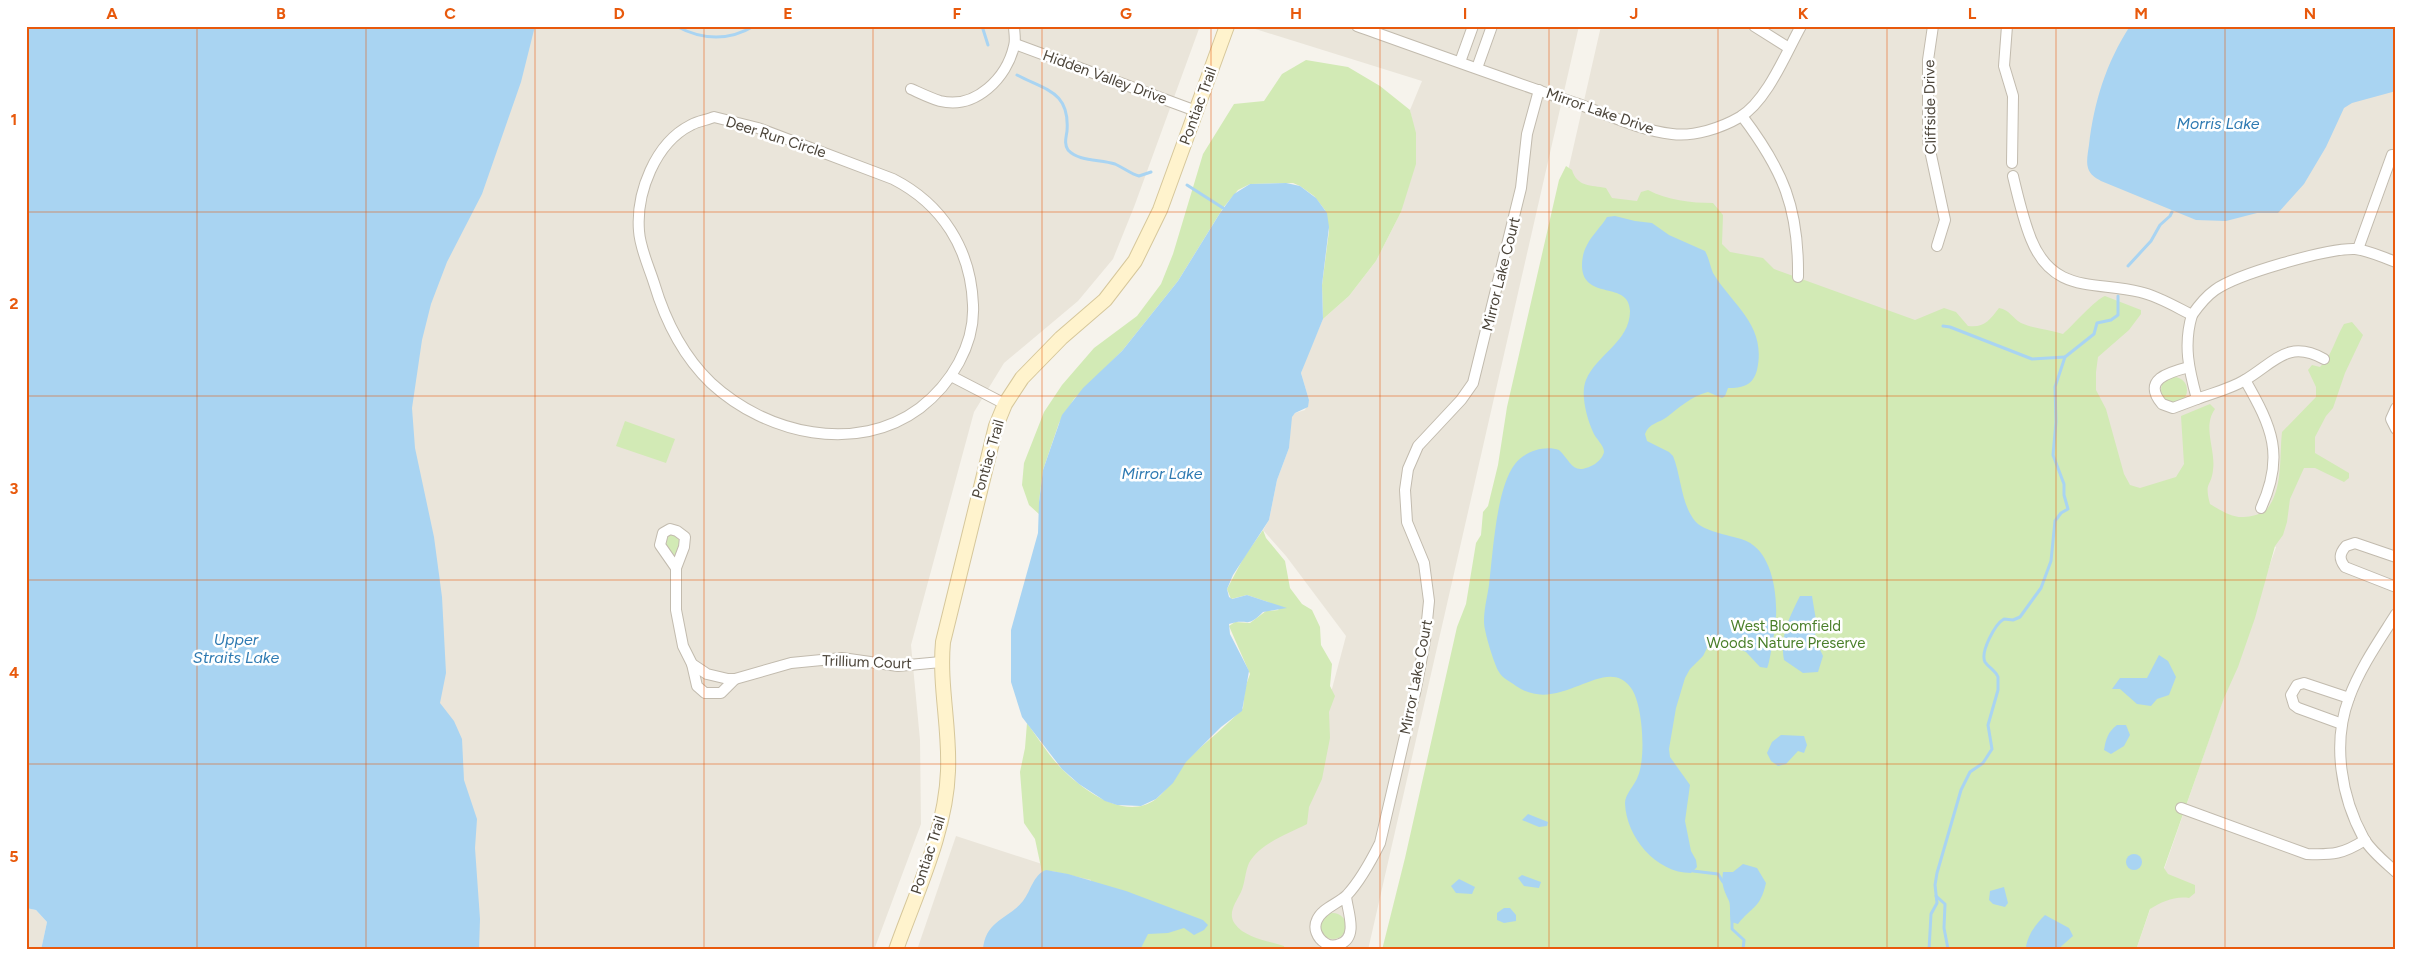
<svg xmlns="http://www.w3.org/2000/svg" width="2422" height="976" viewBox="0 0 2422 976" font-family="Figtree,sans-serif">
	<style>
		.residential { fill: #eae5da }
		.green { fill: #d2eab5 }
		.water { fill: #a9d4f2 }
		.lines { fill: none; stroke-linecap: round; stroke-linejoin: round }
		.stream { stroke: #a9d4f2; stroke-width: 3 }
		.minor-casing { stroke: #c2bbae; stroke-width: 12 }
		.secondary-casing { stroke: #d6c79b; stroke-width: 16 }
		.minor { stroke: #fff; stroke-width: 10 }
		.secondary { stroke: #fff3cd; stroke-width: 14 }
		.grid { fill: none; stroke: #e8590c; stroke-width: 1; stroke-opacity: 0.55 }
		.labels { text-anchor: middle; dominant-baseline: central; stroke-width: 5; stroke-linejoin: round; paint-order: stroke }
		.street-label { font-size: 15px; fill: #4b4439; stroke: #fff }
		.park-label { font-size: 15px; fill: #4a7f2a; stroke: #fff }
		.water-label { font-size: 16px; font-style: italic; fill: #2e7ab2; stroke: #fff }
		.neatline { fill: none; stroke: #e8590c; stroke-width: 2 }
		.grid-label { font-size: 16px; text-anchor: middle; font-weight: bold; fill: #e8590c }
	</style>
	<rect width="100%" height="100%" fill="#f6f3ec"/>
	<!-- residential -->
	<g class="residential">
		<path d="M393 26H1200L1134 207 1113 259 1078 301 1004 363 974 412 911 645 920 740 921 824 874 950H151Z"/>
		<path d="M1246 26H1579L1368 950H1285L1218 926 1250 847 1298 817 1346 636 1286 556 1263 530 1269 520 1277 480 1289 448 1291 417 1295 413 1305 410 1309 400 1301 373 1307 356 1323 319 1349 296 1376 261 1401 212 1415 133 1410 110 1422 81Z"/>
		<path d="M1601 26H2396V950H2136L2276 547 2050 464 1563 193Z"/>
		<path d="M956 836 1091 880 1069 950H917Z"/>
		<path d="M26 908 36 910 47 922 41 950H26Z"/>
	</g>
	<!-- green -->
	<g class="green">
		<path d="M1306 60 1348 67 1380 86 1410 110 1416 133V164L1401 212 1376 261 1349 296 1323 319 1322 285 1329 231 1325 210 1314 196 1300 186 1293 183 1250 184 1238 190 1223 208 1178 281 1122 351 1074 399 1059 423 1043 470 1039 502 1040 515 1029 505 1022 485 1024 463 1044 412 1062 385 1094 348 1137 316 1161 284 1173 254 1203 154 1234 104 1264 101 1282 74Z"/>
		<path d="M1566 166 1572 170C1577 187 1591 185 1606 188L1612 198 1637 201 1641 192 1648 190C1667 200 1691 203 1713 203L1723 215 1722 244 1730 252 1763 258 1774 269 1915 320 1944 308 1956 312 1968 326C1984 328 1989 321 1999 308 2010 310 2012 318 2021 323 2035 329 2048 329 2063 334 2073 325 2096 299 2105 296L2141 310V314L2129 330 2098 357 2096 372V390L2106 409 2124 474 2130 485 2140 488 2176 477 2184 464 2181 416 2210 404 2215 409C2202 427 2216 450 2213 470 2211 488 2204 481 2210 504 2220 510 2232 518 2244 517 2251 517 2257 514 2264 513 2284 491 2279 459 2282 432L2316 397V387L2308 370 2312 365 2320 367C2332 356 2335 339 2344 324L2352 322 2363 335 2345 373 2333 408 2326 416 2315 437V453L2349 473V478L2344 482 2315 468H2304L2290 499 2287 522 2283 535 2275 546 2255 618 2238 667 2224 698 2164 868 2168 874 2195 885V893L2189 898C2174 896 2162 902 2150 909L2136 950H1382L1405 858 1457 627 1466 604 1476 543 1481 535 1483 512 1488 506 1498 465 1507 407 1559 180Z"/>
		<circle cx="2174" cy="390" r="13"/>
		<path d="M625 421 675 439 666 463 616 446Z"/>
		<path d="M1263 530 1266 538 1285 561 1290 588 1302 604 1312 610 1320 627 1321 645 1332 664 1330 686 1335 696 1329 712 1330 738 1322 779 1309 807 1307 824C1288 834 1260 843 1249 863 1245 872 1245 883 1241 892 1236 902 1227 914 1235 924 1245 938 1269 941 1284 946L1285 950H1069L1091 880 1052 871 1042 872 1035 839 1024 823 1020 772 1025 748 1027 723C1038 738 1049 756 1062 769 1083 790 1126 822 1156 799 1170 788 1176 773 1187 760 1205 742 1226 727 1243 708L1245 688 1250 674 1229 626 1235 622 1250 623 1266 611 1279 610 1268 602 1247 595 1231 599 1227 589 1244 557Z"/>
		<path d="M669 535H674L680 541 675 556 665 544Z"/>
		<circle cx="1333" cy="926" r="13"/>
	</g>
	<!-- water -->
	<g class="water">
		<path d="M26 26H535L521 82 482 194 447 262 431 304 422 340 412 408 415 448 434 537 442 597 446 673 440 703 454 721 462 739 464 780 477 819 475 848 480 919 479 950H41L47 922 36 910 26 908Z"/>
		<path d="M2130 26H2396V91L2352 103 2344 108 2326 147 2304 184 2278 213H2257L2226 221 2196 220 2101 181C2096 178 2090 175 2088 168 2086 162 2088 152 2089 145 2094 102 2106 63 2130 26Z"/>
		<path d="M1286 183 1300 186 1316 198 1327 213 1329 227 1322 285 1323 319 1301 373 1309 400 1308 407 1295 413 1292 417 1289 448 1277 480 1269 520 1233 575 1227 589 1229 597 1232 599 1247 595 1287 608 1263 612C1245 630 1249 617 1229 624L1230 634 1249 671 1242 711 1221 727 1186 762 1173 783 1156 799 1141 806 1117 805 1105 801 1079 784 1062 769 1022 717 1011 682V630L1038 533 1039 502 1043 470 1062 415 1083 388 1122 351 1178 281 1220 213 1234 194 1250 184Z"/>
		<path d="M1615 216 1635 221 1652 223 1669 235 1705 251C1709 258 1710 266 1713 273 1733 306 1767 325 1757 370 1753 386 1742 388 1728 388L1725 396 1722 398 1708 392C1690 397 1680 407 1667 417 1659 423 1649 423 1645 434L1647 441 1669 452 1673 456C1681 475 1681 504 1695 521 1703 531 1728 535 1741 539 1774 548 1779 600 1775 628 1774 634 1769 667 1767 668L1760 667 1746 652 1719 640 1708 646 1703 656 1690 669 1685 678 1676 708 1669 749 1670 757 1690 785 1685 821 1691 851 1696 860 1697 867 1691 873C1656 873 1626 837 1625 803 1625 794 1635 785 1638 776 1646 758 1643 704 1631 688 1605 652 1560 717 1516 686 1510 681 1503 679 1499 672 1494 664 1484 631 1484 622 1484 609 1487 598 1489 585 1493 554 1496 488 1515 464 1524 452 1544 445 1559 450 1572 462 1572 477 1595 464 1599 461 1603 457 1604 452 1604 445 1595 438 1593 432 1587 419 1580 394 1586 380 1596 355 1630 342 1630 311 1629 280 1584 301 1582 267 1582 259 1583 252 1587 245 1592 235 1601 227 1607 217Z"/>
		<path d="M1800 596H1812L1816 620 1815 639 1823 656 1818 672 1803 673 1784 660C1780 636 1789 618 1800 596Z"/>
		<path d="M2159 655 2168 661 2176 677 2169 695 2157 699 2151 706 2137 704 2120 689H2112L2120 678H2147Z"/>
		<path d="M2117 725H2126L2130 735 2124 746 2111 754 2104 750C2106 738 2108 732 2117 725Z"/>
		<path d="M1781 735 1804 736 1807 745 1804 753 1798 751 1786 764 1778 766 1771 761 1767 753 1772 742Z"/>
		<path d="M1528 814 1548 822 1547 826 1539 827 1522 820Z"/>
		<circle cx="2134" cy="862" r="8"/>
		<path d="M1743 864 1757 868 1766 883C1760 909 1752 906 1738 924L1731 922C1729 915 1731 907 1729 901 1724 890 1721 885 1723 872H1733Z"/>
		<path d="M1046 870 1068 874 1126 891 1203 920 1208 925 1204 930 1194 935 1184 928 1168 933 1148 934 1140 950H983C985 920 1009 919 1023 901 1031 891 1033 875 1046 870Z"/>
		<path d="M1522 875 1541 882 1539 888 1524 886 1518 878Z"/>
		<path d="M1459 879 1475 887 1472 894 1456 893 1451 886Z"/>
		<path d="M2004 887 2008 903 2005 907 1993 904 1989 900 1990 891Z"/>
		<path d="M1504 908H1510L1516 915V921L1504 923 1497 920V913Z"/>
		<path d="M2045 915 2069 928 2073 936 2057 950H2028L2026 946C2029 933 2036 924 2045 915Z"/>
	</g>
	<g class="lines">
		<!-- stream -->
		<g class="stream">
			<path d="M676 26C702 40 729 41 754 26"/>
			<path d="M982 26 988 45"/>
			<path d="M1017 75C1045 90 1070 91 1067 131 1066 138 1064 144 1068 150 1079 162 1101 159 1115 164 1124 168 1131 174 1139 176L1151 172"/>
			<path d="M1187 185 1223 208"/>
			<path d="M2128 266 2151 241 2160 225 2170 216 2172 212"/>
			<path d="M1943 326 1950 327 2032 359 2065 357"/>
			<path d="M1693 871 1718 874 1723 882"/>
			<path d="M1936 896 1945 904 1944 928 1948 949"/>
			<path d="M1732 918V929L1744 940 1743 950"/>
			<path d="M1929 950 1931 914 1937 903 1935 885 1937 873 1961 790 1970 772 1983 763 1992 749 1988 725 1998 690V677C1995 670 1989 668 1985 662 1980 652 1995 624 2004 619L2013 620 2020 617 2041 588 2051 561 2055 521 2061 513 2068 509 2064 495V484L2053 455 2056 422 2055 387 2065 357 2094 334 2097 323 2111 320 2118 315V296"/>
		</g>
		<defs>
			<g id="minor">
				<path d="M1357 26C1430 52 1502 78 1575 103 1607 114 1638 130 1672 134 1694 137 1721 128 1740 117 1767 101 1786 53 1801 26"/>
				<path d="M1754 26 1789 48"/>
				<path d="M1933 26 1928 60V141L1945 220 1937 246"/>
				<path d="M2007 26 2004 66 2013 96 2012 163"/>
				<path d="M1015 44 1196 111"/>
				<path d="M1460 62 1473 26"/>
				<path d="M1477 68 1492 26"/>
				<path d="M911 89C920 93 930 98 940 101 976 110 1007 77 1014 46 1016 40 1014 32 1014 26"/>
				<path d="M1742 116C1783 170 1799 208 1798 277"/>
				<path d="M714 117 758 128 893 179C942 204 971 249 973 305 975 345 951 384 920 408 857 455 766 434 711 383 683 356 665 320 654 283 649 267 640 248 639 231 636 193 655 143 691 125 698 121 707 120 714 117Z"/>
				<path d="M2013 176C2018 197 2023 219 2031 239 2053 294 2094 281 2140 292 2158 296 2176 307 2192 315 2199 305 2205 297 2215 290 2237 274 2328 248 2355 249 2368 250 2384 258 2396 262"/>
				<path d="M2358 249 2392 155H2396"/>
				<path d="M2192 315C2183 345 2189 370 2197 399 2213 393 2230 389 2245 380 2275 362 2288 339 2324 359"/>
				<path d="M2189 367C2170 372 2141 379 2162 404L2173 408 2197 399"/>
				<path d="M951 376 1005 404"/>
				<path d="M2245 380C2272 427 2285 456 2261 508"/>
				<path d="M2396 408 2391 419 2396 429"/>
				<path d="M2396 557 2355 543 2346 546C2339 554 2339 559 2345 567L2396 587"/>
				<path d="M676 568 684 547 685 537 677 531 670 529 663 533 660 545 676 568V610L683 646 692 664 707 674 728 679H735L791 663 842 658 898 666 941 662"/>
				<path d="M2396 614C2379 641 2360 668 2349 698 2332 743 2341 797 2364 839 2372 852 2385 862 2396 872"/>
				<path d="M692 664 697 686 705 693H721L735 679"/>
				<path d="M2342 724 2298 708 2294 705 2291 695 2297 685 2304 683 2349 698"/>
				<path d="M2181 808 2307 854C2333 855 2343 854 2365 840"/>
				<path d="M1346 896C1347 910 1359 937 1340 944 1335 946 1329 946 1325 943 1317 938 1313 928 1317 920 1322 908 1338 904 1347 895 1361 880 1371 861 1380 843L1415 693 1425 641 1429 601 1424 563 1407 522 1405 490 1408 469 1418 446 1461 400 1473 383 1521 188 1527 134 1539 90"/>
			</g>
			<path id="secondary" d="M896 950C916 893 946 832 948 771 950 728 939 685 943 642L996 426 1005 404 1022 378 1061 338 1105 300 1135 261 1160 210 1227 26"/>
		</defs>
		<!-- minor casing -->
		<use href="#minor" class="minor-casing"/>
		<!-- secondary casing -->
		<use href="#secondary" class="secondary-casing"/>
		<!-- minor -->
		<use href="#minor" class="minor"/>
		<!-- secondary -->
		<use href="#secondary" class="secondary"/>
	</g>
	<!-- grid -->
	<path class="grid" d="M197 26V950M366 26V950M535 26V950M704 26V950M873 26V950M1042 26V950M1211 26V950M1380 26V950M1549 26V950M1718 26V950M1887 26V950M2056 26V950M2225 26V950M26 212H2396M26 396H2396M26 580H2396M26 764H2396"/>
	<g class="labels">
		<!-- street labels -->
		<g class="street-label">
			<text transform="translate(1105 77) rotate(20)">Hidden Valley Drive</text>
			<text transform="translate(1198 106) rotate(-70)">Pontiac Trail</text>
			<text transform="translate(1930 107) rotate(-91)">Cliffside Drive</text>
			<text transform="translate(1600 111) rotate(19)">Mirror Lake Drive</text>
			<text transform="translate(776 137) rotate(18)">Deer Run Circle</text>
			<text transform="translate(1501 274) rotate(-76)">Mirror Lake Court</text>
			<text transform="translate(988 459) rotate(-74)">Pontiac Trail</text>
			<text transform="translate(867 662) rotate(2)">Trillium Court</text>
			<text transform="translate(1416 677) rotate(-79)">Mirror Lake Court</text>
			<text transform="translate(928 855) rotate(-72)">Pontiac Trail</text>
		</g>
		<!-- park labels -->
		<g class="park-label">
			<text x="1786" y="626">West Bloomfield<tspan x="1786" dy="17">Woods Nature Preserve</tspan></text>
		</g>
		<!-- water labels -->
		<g class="water-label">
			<text x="2218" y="123">Morris Lake</text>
			<text x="1162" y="473">Mirror Lake</text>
			<text x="236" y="639">Upper<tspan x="236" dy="18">Straits Lake</tspan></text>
		</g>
	</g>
	<!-- border -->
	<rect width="2422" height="976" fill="none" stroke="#ffffff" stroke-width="55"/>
	<rect x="28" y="28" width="2366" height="920" class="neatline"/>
	<g class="grid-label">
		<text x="112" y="19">A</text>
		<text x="281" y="19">B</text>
		<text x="450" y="19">C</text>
		<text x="619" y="19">D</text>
		<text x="788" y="19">E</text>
		<text x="957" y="19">F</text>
		<text x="1126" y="19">G</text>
		<text x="1296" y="19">H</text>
		<text x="1465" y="19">I</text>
		<text x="1634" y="19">J</text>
		<text x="1803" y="19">K</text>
		<text x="1972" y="19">L</text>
		<text x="2141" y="19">M</text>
		<text x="2310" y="19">N</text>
		<text x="14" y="125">1</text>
		<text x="14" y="309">2</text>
		<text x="14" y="494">3</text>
		<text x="14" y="678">4</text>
		<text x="14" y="862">5</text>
	</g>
</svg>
